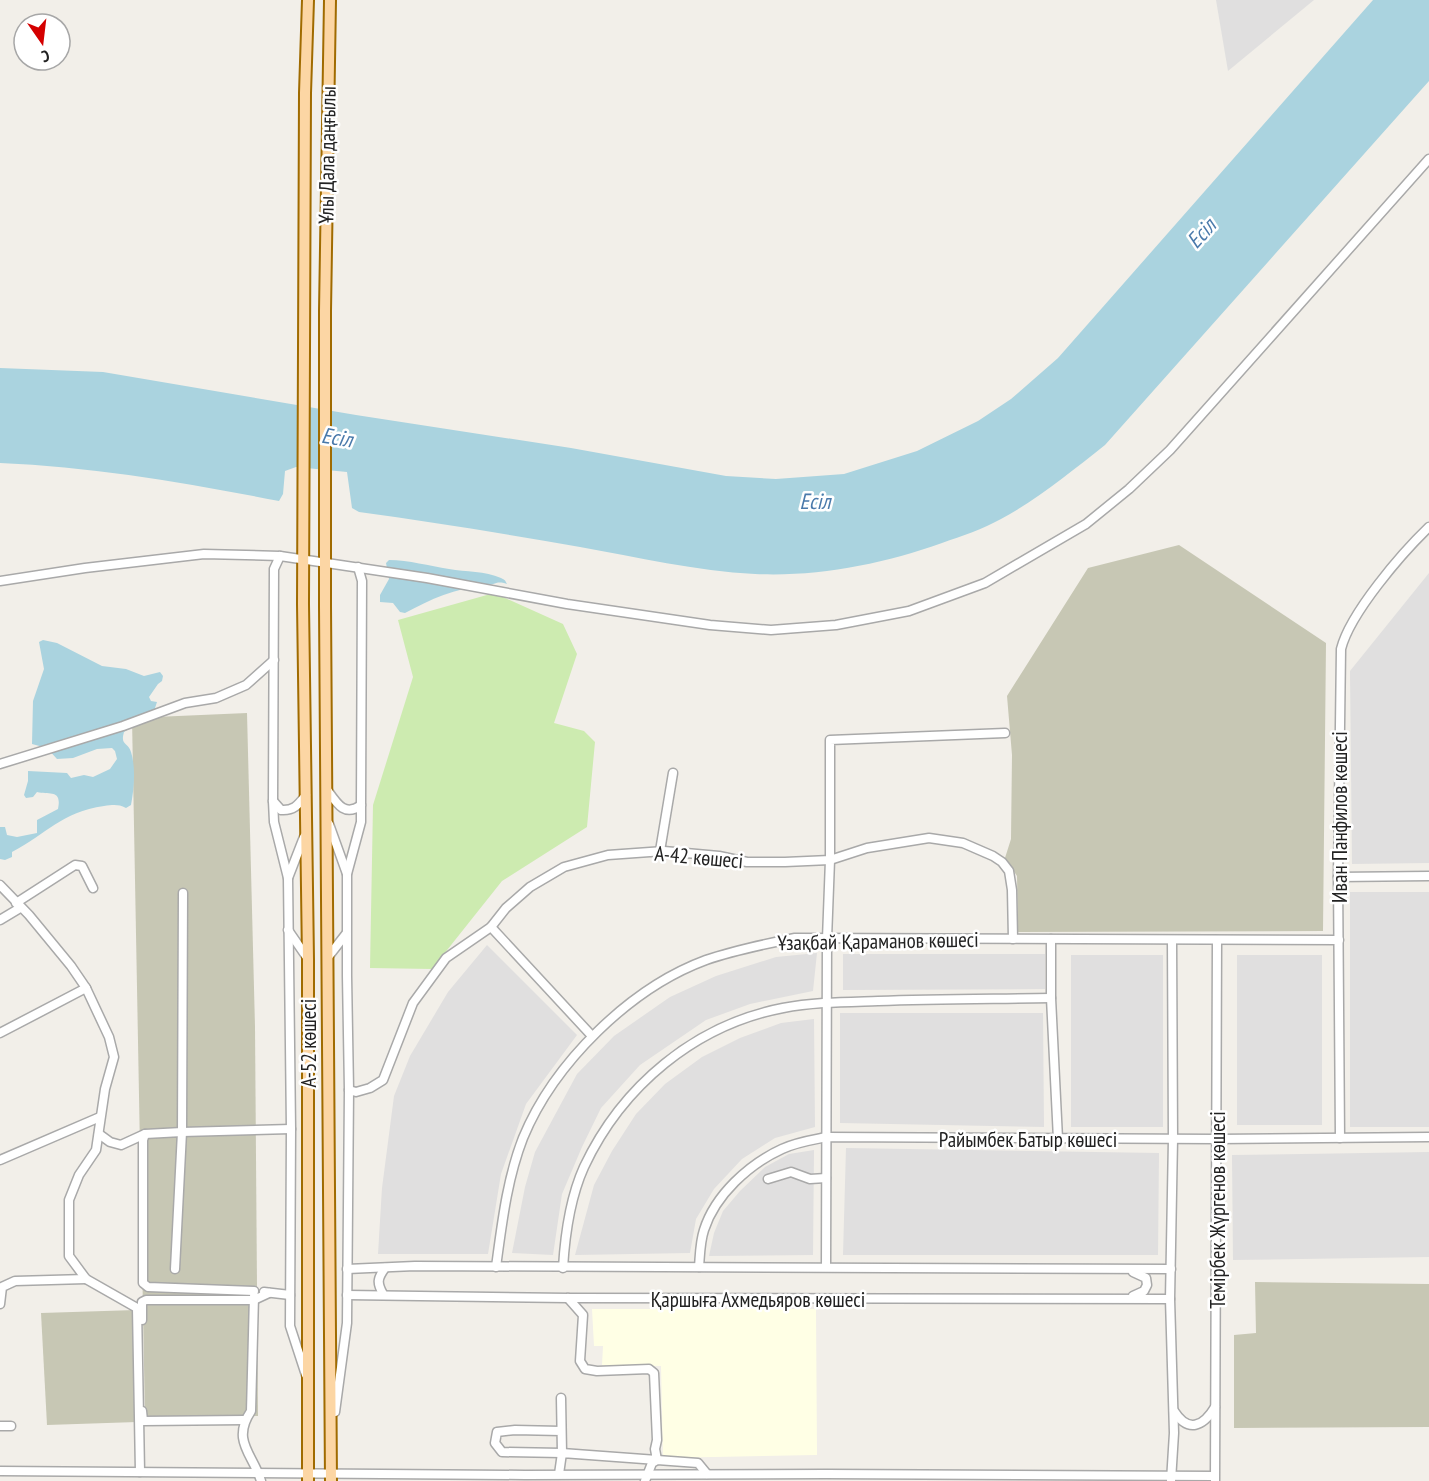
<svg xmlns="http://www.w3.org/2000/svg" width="1429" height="1481" viewBox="0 0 1429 1481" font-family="'PT Sans Narrow',sans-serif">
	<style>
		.residential { fill: #e0dfdf }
		.education { fill: #ffffe5 }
		.construction { fill: #c7c7b4 }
		.grass { fill: #cdebb0 }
		.water { fill: #aad3df }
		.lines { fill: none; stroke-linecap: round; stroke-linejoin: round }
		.minor-casing { stroke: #a9a9a9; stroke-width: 11 }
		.major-casing { stroke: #a06b00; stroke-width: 14 }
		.minor { stroke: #fff; stroke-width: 8 }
		.major { stroke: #fcd6a4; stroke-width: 10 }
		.labels { text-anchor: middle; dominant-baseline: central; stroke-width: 5; stroke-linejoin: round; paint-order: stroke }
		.street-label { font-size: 21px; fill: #222; stroke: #fff }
		.water-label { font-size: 22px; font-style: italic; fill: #4a7aab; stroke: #fff }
	</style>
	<rect width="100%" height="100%" fill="#f2efe9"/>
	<!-- residential -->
	<g class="residential">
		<path d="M1216 0H1314L1228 71Z"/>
		<path d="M1429 573V863L1352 864 1350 671Z"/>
		<rect x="1350" y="892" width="79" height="235"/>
		<path d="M487 945 577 1035 526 1104 501 1174 488 1254H378L382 1188 394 1096 410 1056 448 992Z"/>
		<path d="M817 953 813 991 750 1004 706 1020 640 1065 601 1108 582 1147 562 1194 553 1255 512 1253 525 1187 535 1152 577 1074 614 1036 670 997 716 976 776 957Z"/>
		<path d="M843 954H1045V989L843 990Z"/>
		<rect x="1071" y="955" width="92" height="172"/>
		<rect x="1237" y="955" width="85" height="170"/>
		<path d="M840 1013H1043L1044 1127 840 1123Z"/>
		<path d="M814 1019 815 1127 775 1138 742 1159 714 1189 696 1219 690 1253 575 1255 594 1185 612 1151 636 1114 665 1084 702 1057 740 1038 781 1023Z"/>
		<path d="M846 1148 1159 1153 1158 1255H843Z"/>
		<path d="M814 1150 813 1255 709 1256 714 1233 723 1211 740 1191 765 1167 789 1154Z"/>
		<path d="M1429 1152V1257L1233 1260 1232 1155Z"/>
	</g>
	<!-- education -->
	<path class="education" d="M592 1309H816L817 1455 663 1458 661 1366 602 1365 603 1346H594Z"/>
	<!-- construction -->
	<g class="construction">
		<path d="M1179 545 1326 643 1323 931 1018 932 1017 876 1005 858 1011 839 1012 755 1007 696 1088 568Z"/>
		<path d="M247 713 255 1027 258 1416 145 1419 132 718Z"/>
		<path d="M1255 1282 1429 1284V1427L1234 1428V1335L1256 1333Z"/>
		<path d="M136 1310 137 1422 47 1425 41 1313Z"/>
	</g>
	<!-- grass -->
	<path class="grass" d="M494 593 563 624 577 654 554 723 584 731 595 742 587 827 502 881 432 969 370 968 373 805 413 677 398 620Z"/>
	<!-- water -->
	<g class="water">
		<path d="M1373 0H1429V81L1105 445C1072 471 1038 499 1001 519 983 529 962 536 942 543 883 564 818 577 755 574 696 571 637 557 580 547 506 534 433 522 359 512L352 508 347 472 296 467 285 471 283 494 279 501C187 483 94 467 0 463V368L103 372 356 415 571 448 726 476 776 479 844 474 917 451 978 421 1011 399 1058 358Z"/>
		<path d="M389 560C409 560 429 566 449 569 466 572 485 571 501 578 505 580 505 580 507 584 496 580 495 585 485 586 455 588 431 599 405 613L400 612 393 603 380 602V595L389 579 386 563Z"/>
		<path d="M43 640 57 643 102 666 126 669 144 676 160 672 163 676 162 681 158 684 149 697 151 701 157 702 153 714 124 732C120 746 128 742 131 752 136 768 134 789 131 805L126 808C118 804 113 805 104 806 61 812 47 834 12 852V857L5 860 0 859V827H5L7 835 17 837 37 833V820L58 809C62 789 50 795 37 792L33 797 26 798 24 795 28 781V771L67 773 71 778 84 775 93 777 110 769 117 759 115 751 112 748 97 749 73 758 57 759 47 748 32 744 33 701 44 669 39 642Z"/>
	</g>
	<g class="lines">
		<defs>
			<g id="minor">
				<path d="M280 556 274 569 273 801 274 822 288 878 291 1129 290 1326 306 1375"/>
				<path d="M0 581 85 568 204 554 280 556 427 578 567 604 710 625 771 630 836 625 909 611 985 583 1086 524 1129 489 1170 450 1429 159"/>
				<path d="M0 764 123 726 185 703 216 698 246 685 274 660"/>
				<path d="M328 791C337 804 345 817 361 805"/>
				<path d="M273 801 281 810C294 811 298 805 306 795"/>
				<path d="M329 824 347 874"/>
				<path d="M660 851 673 773"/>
				<path d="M1338 877 1429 876"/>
				<path d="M288 878 304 837"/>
				<path d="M0 885 29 915 71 966 86 988 109 1037 114 1057 105 1089 96 1150 79 1175 69 1200V1256L86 1279 137 1308 140 1472"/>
				<path d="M183 893 182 1132 291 1129"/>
				<path d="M16 903 75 865 82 866 93 888"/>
				<path d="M0 920 20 908"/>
				<path d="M491 927 592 1036"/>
				<path d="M288 930 308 959"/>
				<path d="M1051 939V998L1058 1139"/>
				<path d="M328 957 346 934"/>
				<path d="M0 1033 86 988"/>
				<path d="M349 1090 356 1092 370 1088 383 1080 413 1003 446 958 491 927 506 908 530 887 564 867 608 855 664 851 719 856 747 862H785L830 860 867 848 929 838 963 843 993 856 1002 862 1009 871 1012 890 1013 939"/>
				<path d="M99 1134 110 1142 121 1145 145 1134 182 1132 175 1269"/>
				<path d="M145 1134 143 1140V1283L148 1287 254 1291"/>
				<path d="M1340 1138 1338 877 1341 649C1350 613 1402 553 1429 527"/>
				<path d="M0 1160 100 1117"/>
				<path d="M768 1179 791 1172 810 1179 826 1178"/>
				<path d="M496 1267C502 1223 507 1179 523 1138 554 1063 630 988 706 960 735 950 765 944 795 938L1339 940"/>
				<path d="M699 1267C700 1255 700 1242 704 1230 715 1195 749 1164 782 1149 797 1142 812 1140 827 1137L1217 1139 1429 1137"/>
				<path d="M826 1267 827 939 830 860V740L1005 733"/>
				<path d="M563 1268C565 1234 570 1198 584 1167 622 1086 695 1025 783 1008 814 1002 847 1002 878 1001 936 999 993 999 1051 998"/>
				<path d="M347 1269 415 1266 1171 1269"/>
				<path d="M1133 1272 1146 1278 1147 1285 1144 1291 1133 1296"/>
				<path d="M264 1292 290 1295"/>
				<path d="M383 1294C377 1283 377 1279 385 1268"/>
				<path d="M347 1295 568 1298 1170 1299"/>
				<path d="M254 1296 251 1411C231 1441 253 1454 261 1481"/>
				<path d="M0 1304 2 1287 15 1281 86 1279"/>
				<path d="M142 1320V1302L146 1300H254L269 1293"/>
				<path d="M561 1398 562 1453 502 1452 495 1443 497 1432 515 1430 561 1431"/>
				<path d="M142 1411 143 1421 245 1420"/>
				<path d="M1174 1411C1188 1433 1203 1427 1215 1407"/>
				<path d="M335 1412 347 1323 349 1090 347 976V874L361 822V805L362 581 358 567"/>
				<path d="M0 1426H11"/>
				<path d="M0 1471 525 1475 826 1474 1214 1476"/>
				<path d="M559 1474 562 1453 657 1460 655 1449 657 1440 654 1373 649 1369 597 1371 585 1369 580 1361 583 1315 568 1298"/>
				<path d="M645 1481 652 1463 657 1460 698 1463 707 1474"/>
				<path d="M1171 1481 1174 1433 1170 1299 1173 1139 1172 940"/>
				<path d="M1215 1481 1217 940"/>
			</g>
			<g id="major">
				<path d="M308 0 305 93 303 604 308 959V1481"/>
				<path d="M330 0 325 311V606L331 1481"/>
			</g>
		</defs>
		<!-- minor casing -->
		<use href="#minor" class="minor-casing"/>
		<!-- major casing -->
		<use href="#major" class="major-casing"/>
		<!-- minor -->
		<use href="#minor" class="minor"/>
		<!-- major -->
		<use href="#major" class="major"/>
	</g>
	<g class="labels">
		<!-- street labels -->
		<g class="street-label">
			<text transform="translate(327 155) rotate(-89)">Ұлы Дала даңғылы</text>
			<text transform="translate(1339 817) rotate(-90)">Иван Панфилов көшесі</text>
			<text transform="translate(699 857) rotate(5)">А-42 көшесі</text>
			<text transform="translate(878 941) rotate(-1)">Ұзақбай Қараманов көшесі</text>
			<text transform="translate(308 1043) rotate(-90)">А-52 көшесі</text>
			<text x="1028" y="1139">Райымбек Батыр көшесі</text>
			<text transform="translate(1217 1210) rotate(-90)">Темірбек Жүргенов көшесі</text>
			<text x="758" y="1299">Қаршыға Ахмедьяров көшесі</text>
		</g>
		<!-- water labels -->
		<g class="water-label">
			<text transform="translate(1201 233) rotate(-48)">Есіл</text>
			<text transform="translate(337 437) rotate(9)">Есіл</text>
			<text x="815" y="501">Есіл</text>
		</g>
	</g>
	<!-- north arrow -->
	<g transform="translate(42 42) rotate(166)"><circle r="28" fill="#ffffff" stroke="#a7a7a7" stroke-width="1.5"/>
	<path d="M0-4.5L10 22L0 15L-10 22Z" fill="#d40000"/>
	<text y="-9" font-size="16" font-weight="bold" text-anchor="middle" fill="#222222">С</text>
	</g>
</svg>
